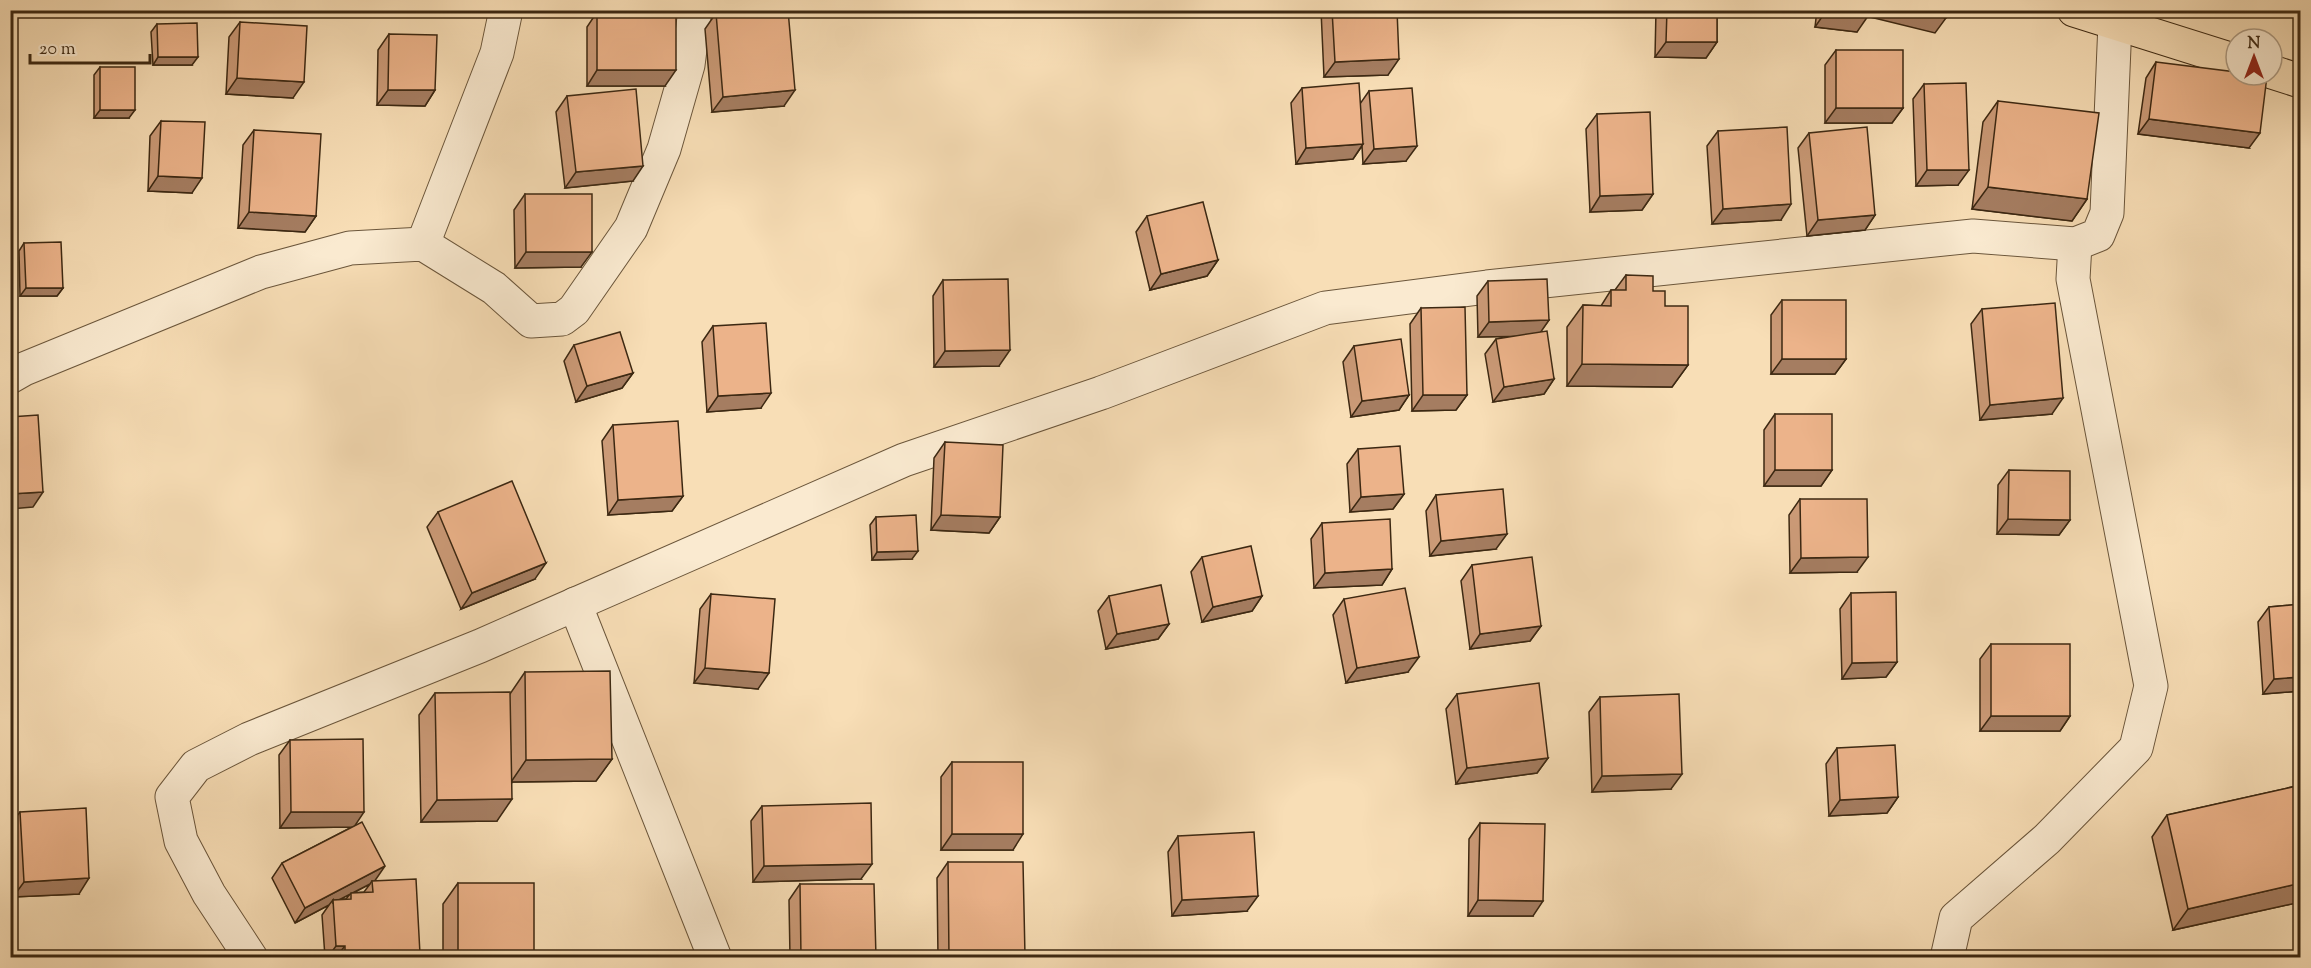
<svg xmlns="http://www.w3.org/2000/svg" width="2311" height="968" viewBox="0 0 2311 968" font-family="'Sorts Mill Goudy',serif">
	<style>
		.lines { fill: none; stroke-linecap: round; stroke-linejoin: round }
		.minor-casing { stroke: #6b563b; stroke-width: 35 }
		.primary-casing { stroke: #3c2812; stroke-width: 35 }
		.minor { stroke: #faead0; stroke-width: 33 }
		.primary { stroke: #f8deb6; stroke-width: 33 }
		.wall { fill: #cb9a77; stroke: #3c2812; stroke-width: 1.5; fill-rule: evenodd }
		.shaded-wall { fill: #a57d61; stroke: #3c2812; stroke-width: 1.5 }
		.building { fill: #ecb38a; stroke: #3c2812; stroke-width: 1.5 }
	</style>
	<rect width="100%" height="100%" fill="#f8deb6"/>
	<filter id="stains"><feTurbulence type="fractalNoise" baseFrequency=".00333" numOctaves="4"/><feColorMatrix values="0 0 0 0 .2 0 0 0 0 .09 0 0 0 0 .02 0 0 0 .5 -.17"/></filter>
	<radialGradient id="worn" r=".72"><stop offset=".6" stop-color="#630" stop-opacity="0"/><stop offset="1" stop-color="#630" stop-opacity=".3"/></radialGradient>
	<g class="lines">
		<defs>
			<g id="minor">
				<path d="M423 244 497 53 506 10"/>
				<path d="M10 377 24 369 261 272 350 248 423 244 494 288 531 321 562 319 574 310 631 228 664 149 688 65 695 10"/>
				<path d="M575 604 715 958"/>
				<path d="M251 958 209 894 181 841 172 797 196 766 249 739 480 646 904 460 1101 393 1325 308 1487 287 1973 236 2075 244 2098 235 2107 213 2115 23"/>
				<path d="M1947 958 1956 918 2047 839 2136 748 2151 686 2073 279 2075 244"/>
			</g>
			<g id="primary">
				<path d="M2074 10 2236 61"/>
				<path d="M2272 72 2300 81"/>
			</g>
		</defs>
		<!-- minor casing -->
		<use href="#minor" class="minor-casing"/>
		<!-- primary casing -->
		<use href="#primary" class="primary-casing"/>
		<!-- minor -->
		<use href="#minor" class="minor"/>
		<!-- primary -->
		<use href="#primary" class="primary"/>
	</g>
	<!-- wall -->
	<g class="wall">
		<path d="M1321 10H1397L1388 75 1324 77Z"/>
		<path d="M1656 10H1717V42L1706 58 1655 57Z"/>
		<path d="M1817 10H1868L1857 32 1815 27Z"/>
		<path d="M597 12 665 86H587V27Z"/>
		<path d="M716 13 784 106 712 112 705 29Z"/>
		<path d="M240 22 293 98 226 94 229 37Z"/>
		<path d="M157 24 192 65H153L151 32Z"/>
		<path d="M389 34 435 90 425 106 377 105 378 50Z"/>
		<path d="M1836 50 1903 108 1892 123H1825V65Z"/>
		<path d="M2156 62 2249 148 2138 134 2146 78Z"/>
		<path d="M100 67 129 118H94V75Z"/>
		<path d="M1924 84 1958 185 1916 186 1913 99Z"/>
		<path d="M1302 88 1360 104 1369 91 1406 161 1363 164 1362 146 1353 159 1296 164 1291 103Z"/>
		<path d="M567 96 633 181 565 188 556 112Z"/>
		<path d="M1998 101 2087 199 2072 221 1972 209 1983 122Z"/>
		<path d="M1597 114 1653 194 1642 210 1590 212 1586 129Z"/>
		<path d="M161 121 192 193 148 191 150 136Z"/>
		<path d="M254 130 316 216 305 232 238 228 243 145Z"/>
		<path d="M1718 131 1781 220 1712 224 1707 146Z"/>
		<path d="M1809 133 1875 215 1865 230 1807 236 1798 148Z"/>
		<path d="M525 194 581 267 515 268 514 210Z"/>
		<path d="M1147 216 1218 260 1207 276 1150 290 1136 232Z"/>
		<path d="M24 243 63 288 57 296H20L19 251Z"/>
		<path d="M1626 275 1653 291 1665 306 1688 365 1672 387 1567 386V327L1583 305 1601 306 1611 290H1615Z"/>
		<path d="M943 280 999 366 934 367 933 296Z"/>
		<path d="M1488 281 1549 320 1540 332 1554 379 1544 394 1493 402 1485 354 1496 339 1513 336 1478 337 1477 296Z"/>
		<path d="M1782 300 1846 359 1835 374H1771V315Z"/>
		<path d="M1421 308 1467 395 1456 410 1412 411 1410 324Z"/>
		<path d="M1982 309 2052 414 1980 420 1971 324Z"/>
		<path d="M713 326 761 408 707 412 702 342Z"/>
		<path d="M574 345 633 373 622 388 576 402 564 361Z"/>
		<path d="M1354 346 1409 395 1399 410 1351 417 1343 362Z"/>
		<path d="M1775 414 1832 470 1821 486H1764V430Z"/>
		<path d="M613 425 683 496 672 511 608 515 602 441Z"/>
		<path d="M945 442 1000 517 989 533 931 530 934 458Z"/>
		<path d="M1358 449 1404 494 1393 509 1350 512 1347 464Z"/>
		<path d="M2009 470 2070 520 2059 535 1997 534 1998 485Z"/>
		<path d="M1436 495 1496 549 1430 556 1426 511Z"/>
		<path d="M1800 499 1857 572 1790 573 1789 515Z"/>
		<path d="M438 512 535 579 461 609 427 527Z"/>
		<path d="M876 517 912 559 872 560 870 525Z"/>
		<path d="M1322 523 1392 569 1382 585 1314 588 1311 539Z"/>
		<path d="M1202 557 1262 596 1252 611 1202 622 1191 572Z"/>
		<path d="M1472 565 1541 626 1530 641 1470 649 1461 581Z"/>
		<path d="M1851 593 1897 662 1886 677 1842 679 1840 609Z"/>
		<path d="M711 594 758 689 694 683 700 609Z"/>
		<path d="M1109 596 1169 624 1158 639 1106 649 1098 611Z"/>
		<path d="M1344 599 1408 672 1346 683 1333 615Z"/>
		<path d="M2301 604V691L2263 694 2258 622 2269 607Z"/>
		<path d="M1991 644 2070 716 2060 731H1980V659Z"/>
		<path d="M525 672 612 759 596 781 512 782 497 821 421 822 419 715 435 693 510 694Z"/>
		<path d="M1457 694 1548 758 1537 773 1456 784 1446 709Z"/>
		<path d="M1600 697 1671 789 1592 792 1589 712Z"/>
		<path d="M290 740 354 826 375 881 420 954 417 957H325L322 915 329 905 295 923 272 878 282 863 352 827 280 828 279 755ZM370 884 364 892 353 893ZM350 894 346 899H340Z"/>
		<path d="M1837 748 1898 797 1887 813 1829 816 1826 764Z"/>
		<path d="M952 762 1013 850H941V777Z"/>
		<path d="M2301 785V902L2173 930 2152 837 2167 815Z"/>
		<path d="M762 806 861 879 753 882 751 821Z"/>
		<path d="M20 812 79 894 13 897 10 853V825Z"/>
		<path d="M1480 823 1533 916H1468L1469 839Z"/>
		<path d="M1178 836 1247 911 1172 916 1168 852Z"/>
		<path d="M948 862 1025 956 1024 957H938L937 878Z"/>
		<path d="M458 883 534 957H443V904Z"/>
		<path d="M800 884 876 957H790L789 900Z"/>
	</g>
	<!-- shaded-wall -->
	<g class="shaded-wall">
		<path d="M346 10H412L409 15 342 16Z"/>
		<path d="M1874 10H1917L1946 18 1935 33 1870 17Z"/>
		<path d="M1826 11 1868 16 1857 32 1815 27Z"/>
		<path d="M1666 42H1717L1706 58 1655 57Z"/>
		<path d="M158 57H198L192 65H153Z"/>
		<path d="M1399 59 1388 75 1324 77 1335 62Z"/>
		<path d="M597 70H676L665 86H587Z"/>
		<path d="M237 78 304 82 293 98 226 94Z"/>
		<path d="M388 90H435L425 106 377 105Z"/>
		<path d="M795 90 784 106 712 112 723 97Z"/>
		<path d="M1836 108H1903L1892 123H1825Z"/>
		<path d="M100 110H135L129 118H94Z"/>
		<path d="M2149 119 2260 133 2249 148 2138 134Z"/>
		<path d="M1363 144 1353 159 1296 164 1306 148Z"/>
		<path d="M1417 146 1406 161 1363 164 1374 149Z"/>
		<path d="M10 162H15L10 168Z"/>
		<path d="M643 166 633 181 565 188 576 172Z"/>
		<path d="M1927 170H1969L1958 185 1916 186Z"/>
		<path d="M158 176 202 178 192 193 148 191Z"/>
		<path d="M1988 187 2087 199 2072 221 1972 209Z"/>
		<path d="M1653 194 1642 210 1590 212 1600 196Z"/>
		<path d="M1791 204 1781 220 1712 224 1723 209Z"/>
		<path d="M249 212 316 216 305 232 238 228Z"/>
		<path d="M1875 215 1865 230 1807 236 1818 220Z"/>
		<path d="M526 252H592L581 267 515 268Z"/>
		<path d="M1218 260 1207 276 1150 290 1161 274Z"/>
		<path d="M26 288H63L57 296H20Z"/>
		<path d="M1549 320 1538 336 1478 337 1489 322Z"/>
		<path d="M1010 350 999 366 934 367 945 351Z"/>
		<path d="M1782 359H1846L1835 374H1771Z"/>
		<path d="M1582 364 1688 365 1672 387 1567 386Z"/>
		<path d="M633 373 622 388 576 402 587 386Z"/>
		<path d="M1554 379 1544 394 1493 402 1504 387Z"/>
		<path d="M771 393 761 408 707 412 718 396Z"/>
		<path d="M1409 395 1399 410 1351 417 1362 401Z"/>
		<path d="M1423 395H1467L1456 410 1412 411Z"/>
		<path d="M2063 398 2052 414 1980 420 1990 405Z"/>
		<path d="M1775 470H1832L1821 486H1764Z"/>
		<path d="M43 492 33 507 10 509V494Z"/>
		<path d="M1404 494 1393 509 1350 512 1361 497Z"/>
		<path d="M683 496 672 511 608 515 618 500Z"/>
		<path d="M941 515 1000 517 989 533 931 530Z"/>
		<path d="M2008 519 2070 520 2059 535 1997 534Z"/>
		<path d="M1507 534 1496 549 1430 556 1441 541Z"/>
		<path d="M918 551 912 559 872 560 877 552Z"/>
		<path d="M1868 557 1857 572 1790 573 1801 558Z"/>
		<path d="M546 563 535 579 461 609 472 593Z"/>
		<path d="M1392 569 1382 585 1314 588 1325 573Z"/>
		<path d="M1262 596 1252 611 1202 622 1213 607Z"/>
		<path d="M1169 624 1158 639 1106 649 1117 634Z"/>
		<path d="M1541 626 1530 641 1470 649 1480 634Z"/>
		<path d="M1419 657 1408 672 1346 683 1357 668Z"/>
		<path d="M1897 662 1886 677 1842 679 1852 663Z"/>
		<path d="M705 668 769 673 758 689 694 683Z"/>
		<path d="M2301 677V691L2263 694 2274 679Z"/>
		<path d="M1991 716H2070L2060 731H1980Z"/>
		<path d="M1548 758 1537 773 1456 784 1467 768Z"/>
		<path d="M612 759 596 781 511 782 526 760Z"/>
		<path d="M1682 774 1671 789 1592 792 1602 776Z"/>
		<path d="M1898 797 1887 813 1829 816 1840 800Z"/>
		<path d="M512 799 497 821 421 822 437 800Z"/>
		<path d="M291 812H364L354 827 280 828Z"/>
		<path d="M952 834H1023L1013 850H941Z"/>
		<path d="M872 864 861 879 753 882 764 866Z"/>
		<path d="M385 866 374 882 372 881 370 884 333 903V900L329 905 295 923 305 908Z"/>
		<path d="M89 878 79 894 13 897 24 882Z"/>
		<path d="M2301 883V902L2173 930 2188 909Z"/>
		<path d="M1258 896 1247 911 1172 916 1182 900Z"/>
		<path d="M1478 900 1543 901 1533 916H1468Z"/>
		<path d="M336 946H345L336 957H328Z"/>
		<path d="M420 954 417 957H375L376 956Z"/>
		<path d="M1025 956 1024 957H948H949Z"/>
	</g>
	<!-- building -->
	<g class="building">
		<path d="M747 10H788L795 90 723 97 716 13Z"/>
		<path d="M1332 10H1397L1399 59 1335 62Z"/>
		<path d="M1667 10H1717V42H1666Z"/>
		<path d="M1826 10H1868V16Z"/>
		<path d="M1917 10H1948L1946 18Z"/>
		<rect x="597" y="12" width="79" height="58"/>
		<path d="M240 22 307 26 304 82 237 78Z"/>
		<path d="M197 23 198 57H158L157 24Z"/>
		<path d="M389 34 437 35 435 90H388Z"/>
		<rect x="1836" y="50" width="67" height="58"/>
		<path d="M2156 62 2236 72V75H2256L2267 76 2260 133 2149 119Z"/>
		<rect x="100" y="67" width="35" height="43"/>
		<path d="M1359 83 1363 144 1306 148 1302 88Z"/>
		<path d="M1966 83 1969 170H1927L1924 84Z"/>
		<path d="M1412 88 1417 146 1374 149 1369 91Z"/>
		<path d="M636 89 643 166 576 172 567 96Z"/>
		<path d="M1998 101 2099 113 2087 199 1988 187Z"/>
		<path d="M1650 112 1653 194 1600 196 1597 114Z"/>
		<rect x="10" y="114" width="5" height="48"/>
		<path d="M161 121 205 122 202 178 158 176Z"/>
		<path d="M1787 127 1791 204 1723 209 1718 131Z"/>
		<path d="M1867 127 1875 215 1818 220 1809 133Z"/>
		<path d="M254 130 321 134 316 216 249 212Z"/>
		<path d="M525 194H592V252H526Z"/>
		<path d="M1203 202 1218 260 1161 274 1147 216Z"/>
		<path d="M61 242 63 288H26L24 243Z"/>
		<path d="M10 261 13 272 10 273Z"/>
		<path d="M1626 275 1653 276V291H1665V306H1688V365L1582 364 1583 305 1611 306V290H1626Z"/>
		<path d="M1008 279 1010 350 945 351 943 280Z"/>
		<path d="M1547 279 1549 320 1489 322 1488 281Z"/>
		<rect x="1782" y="300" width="64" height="59"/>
		<path d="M2055 303 2063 398 1990 405 1982 309Z"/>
		<path d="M1465 307 1467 395H1423L1421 308Z"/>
		<path d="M766 323 771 393 718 396 713 326Z"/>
		<path d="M1547 331 1554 379 1504 387 1496 339Z"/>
		<path d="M620 332 633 373 587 386 574 345Z"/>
		<path d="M1401 339 1409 395 1362 401 1354 346Z"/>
		<rect x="1775" y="414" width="57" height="56"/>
		<path d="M38 415 43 492 10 494V417Z"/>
		<path d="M678 421 683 496 618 500 613 425Z"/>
		<path d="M945 442 1003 445 1000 517 941 515Z"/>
		<path d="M1400 446 1404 494 1361 497 1358 449Z"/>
		<path d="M2009 470 2070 471V520L2008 519Z"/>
		<path d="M512 481 546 563 472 593 438 512Z"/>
		<path d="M1503 489 1507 534 1441 541 1436 495Z"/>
		<path d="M1800 499H1867L1868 557 1801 558Z"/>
		<path d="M916 515 918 551 877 552 876 517Z"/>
		<path d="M1390 519 1392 569 1325 573 1322 523Z"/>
		<path d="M1251 546 1262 596 1213 607 1202 557Z"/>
		<path d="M1532 557 1541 626 1480 634 1472 565Z"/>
		<path d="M1161 585 1169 624 1117 634 1109 596Z"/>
		<path d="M1405 588 1419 657 1357 668 1344 599Z"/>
		<path d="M1896 592 1897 662 1852 663 1851 593Z"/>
		<path d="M711 594 775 599 769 673 705 668Z"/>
		<path d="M2301 604V677L2274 679 2269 607Z"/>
		<rect x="1991" y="644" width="79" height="72"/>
		<path d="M610 671 612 759 526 760 525 672Z"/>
		<path d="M1539 683 1548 758 1467 768 1457 694Z"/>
		<path d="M510 692 512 799 437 800 435 693Z"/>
		<path d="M1679 694 1682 774 1602 776 1600 697Z"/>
		<path d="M363 739 364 812H291L290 740Z"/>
		<path d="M1895 745 1898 797 1840 800 1837 748Z"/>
		<rect x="952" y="762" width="71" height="72"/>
		<path d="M2301 785V883L2188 909 2167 815Z"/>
		<path d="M871 803 872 864 764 866 762 806Z"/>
		<path d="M86 808 89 878 24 882 20 812Z"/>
		<path d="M362 822 385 866 305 908 282 863Z"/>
		<path d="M1480 823 1545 824 1543 901 1478 900Z"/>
		<path d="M1254 832 1258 896 1182 900 1178 836Z"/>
		<path d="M948 862H1023L1025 956 949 957Z"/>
		<path d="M416 879 420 954 376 956V957H345V946H336L333 900 351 899V893L373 892 372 881Z"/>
		<rect x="458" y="883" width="76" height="74"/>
		<path d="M800 884H874L876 957H801Z"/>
		<path d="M1914 952 1915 957H1837Z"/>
	</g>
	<!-- margin -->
	<rect width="2311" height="968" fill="none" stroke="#f8deb6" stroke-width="36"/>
	<rect x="12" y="12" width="2287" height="944" fill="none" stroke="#3c2812" stroke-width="3"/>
	<rect x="18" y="18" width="2275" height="932" fill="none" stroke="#3c2812" stroke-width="1.5"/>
	<!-- north arrow -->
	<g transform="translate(2254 57)"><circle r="28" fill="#faead0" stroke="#ae9c84" stroke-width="1.5"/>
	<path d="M0-4.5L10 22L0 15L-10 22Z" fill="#8f2418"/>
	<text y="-9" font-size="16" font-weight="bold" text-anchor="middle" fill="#3c2812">N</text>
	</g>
	<!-- scale -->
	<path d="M30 54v9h120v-9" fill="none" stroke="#3c2812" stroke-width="3"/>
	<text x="39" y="54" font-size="18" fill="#3c2812" stroke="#faead0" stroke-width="4.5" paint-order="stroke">20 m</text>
	<rect width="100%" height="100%" filter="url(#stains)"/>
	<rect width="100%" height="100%" fill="url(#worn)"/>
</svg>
